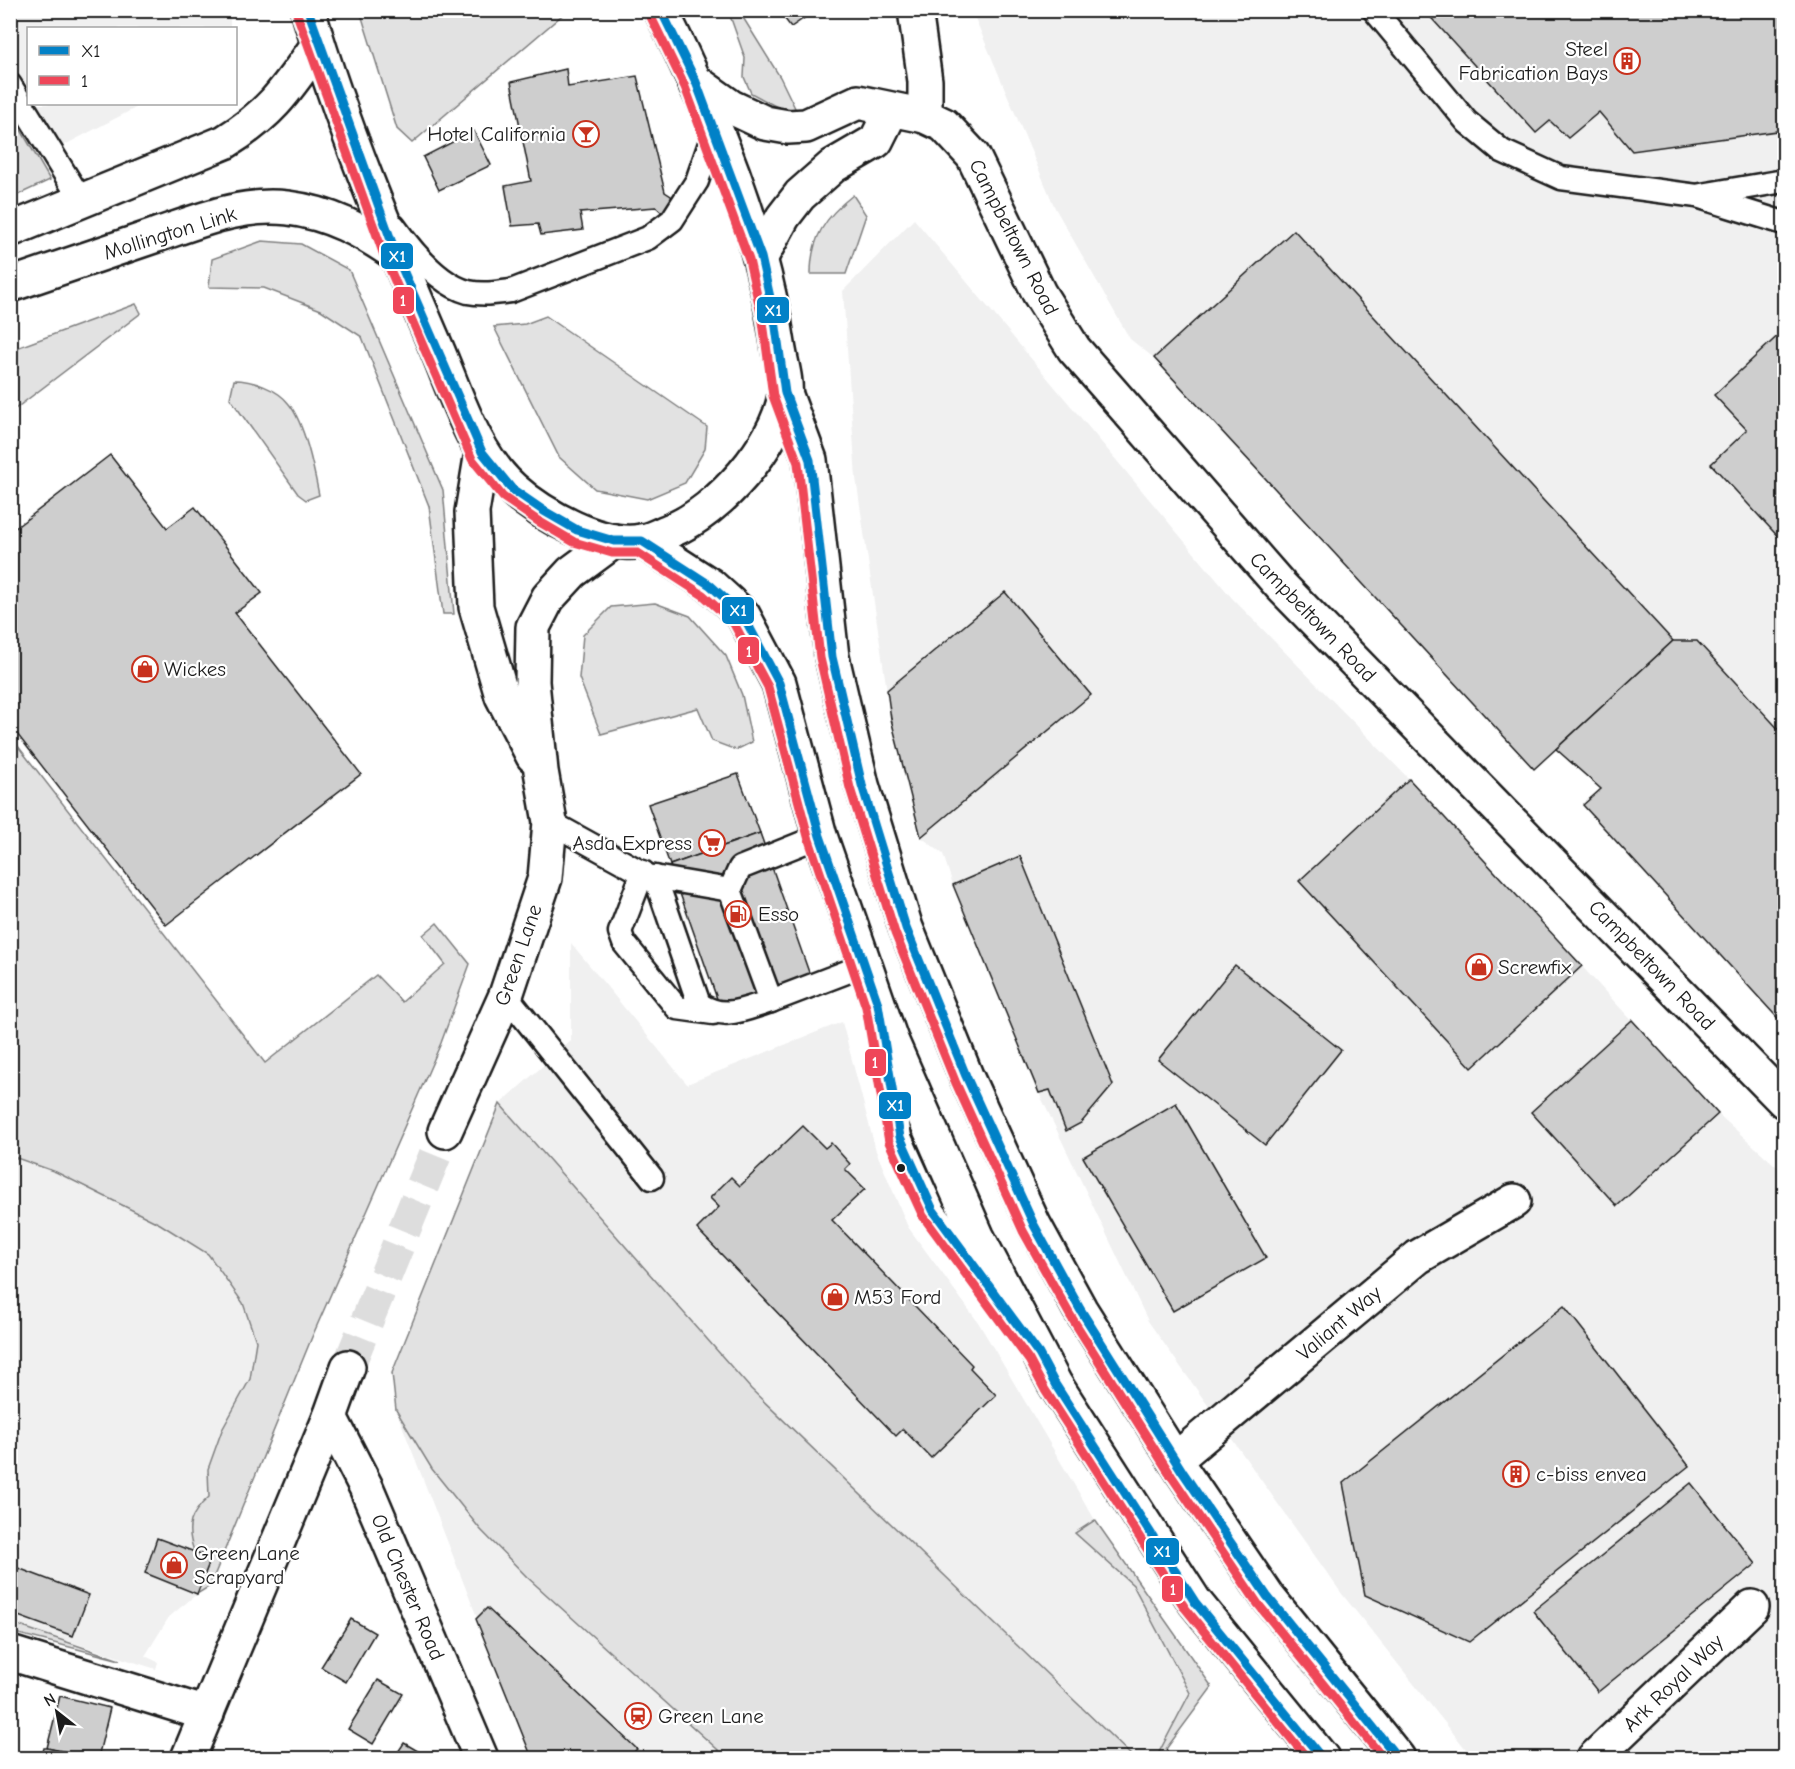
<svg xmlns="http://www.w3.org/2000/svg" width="1795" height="1769" viewBox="0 0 1795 1769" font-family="'Comic Neue',sans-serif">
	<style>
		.built { fill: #f0f0f0 }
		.green { fill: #e2e2e2; stroke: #7f7f7f; stroke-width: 1.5 }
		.building { fill: #cecece; stroke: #1c1c1c; stroke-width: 1.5 }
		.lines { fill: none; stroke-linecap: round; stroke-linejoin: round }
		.secondary-tunnel { stroke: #ddd; stroke-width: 33; stroke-dasharray: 33 16; stroke-linecap: butt }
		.service-casing { stroke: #1c1c1c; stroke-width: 27 }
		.minor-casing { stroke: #1c1c1c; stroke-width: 38 }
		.secondary-casing { stroke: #1c1c1c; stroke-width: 38 }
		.trunk-casing { stroke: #1c1c1c; stroke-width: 38 }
		.service { stroke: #fff; stroke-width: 22 }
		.minor { stroke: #fff; stroke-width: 33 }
		.secondary { stroke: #fff; stroke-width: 33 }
		.trunk { stroke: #fff; stroke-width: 33 }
		.bus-1-casing { stroke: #fff; stroke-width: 14 }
		.bus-2-casing { stroke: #fff; stroke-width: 14 }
		.bus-1 { stroke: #0281c7; stroke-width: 9 }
		.bus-2 { stroke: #ef4659; stroke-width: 9 }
		.bus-dot { fill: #1c1c1c; stroke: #fff; stroke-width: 2 }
		.labels { text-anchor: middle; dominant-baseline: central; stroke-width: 4.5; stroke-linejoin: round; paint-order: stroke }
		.poi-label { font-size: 21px; fill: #1c1c1c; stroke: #fff; text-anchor: start }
		.street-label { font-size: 21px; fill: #1c1c1c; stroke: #fff }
		.line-badge { stroke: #fff; stroke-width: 2 }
		.badge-label { font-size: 16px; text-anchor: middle; font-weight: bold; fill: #fff }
	</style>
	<rect width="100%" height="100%" fill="#fff"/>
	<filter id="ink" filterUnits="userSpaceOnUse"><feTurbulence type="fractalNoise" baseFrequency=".0167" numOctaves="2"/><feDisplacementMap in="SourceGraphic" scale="12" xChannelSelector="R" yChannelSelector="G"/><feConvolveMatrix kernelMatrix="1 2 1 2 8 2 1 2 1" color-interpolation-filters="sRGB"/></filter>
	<g filter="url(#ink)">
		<!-- built -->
		<g class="built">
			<path d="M11 11H230V28H28V104H143L11 173Z"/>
			<path d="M972 11H1784V1025L1583 805 1601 788 1556 749 1534 769 1154 358 1130 339 1055 208Z"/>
			<path d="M914 219 1232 598 1409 779 1718 1114 1784 1173V1758H1473L1342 1594 1148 1321 1039 1093 953 885 943 854 921 837 891 719 856 478 843 291Z"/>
			<path d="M10 834 273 1139 441 1043 197 1594 169 1617 145 1656 158 1662 156 1669 11 1623V1156L56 1172 87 1189Z"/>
			<path d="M571 943 687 1084 842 1022 876 1151 908 1227 978 1322 1095 1520 1212 1687 1159 1758H532L396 1410 392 1373 500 1104 571 1041Z"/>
		</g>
		<!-- green -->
		<g class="green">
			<path d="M360 11V10L567 11 412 143 397 129Z"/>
			<path d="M735 11H739L780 77 796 110 779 108 751 93 744 77 745 58 729 13Z"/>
			<path d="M10 111 50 180 11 198 10 197Z"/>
			<path d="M853 195 866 215 846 274H811C811 238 825 217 853 195Z"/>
			<path d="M262 241 301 244 349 270 443 490 454 614H443L429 506 362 337 321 310 264 288 209 287 212 259Z"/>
			<path d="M136 304 141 313 11 412V350Z"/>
			<path d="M546 316 707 427 705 449 685 483 647 499 595 489 559 457 494 327 525 324Z"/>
			<path d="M234 380C252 380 278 389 289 404 305 424 314 470 319 495L306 500 298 494 230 398Z"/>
			<path d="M655 603 690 616 726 656 742 695 752 742 736 750 712 741 698 708 601 734 579 678 583 635 611 607Z"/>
			<path d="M10 736 265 1063 376 975 402 1002 445 964 423 935 437 923 470 964 441 1043 312 1337 210 1586 197 1594 211 1558 194 1551C185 1526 190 1514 209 1497L208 1469 222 1430 250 1379 256 1341 243 1303 208 1254 160 1224 56 1172 11 1156Z"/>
			<path d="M500 1104 751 1389 1134 1758H727L527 1577 480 1529 432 1469 396 1410 392 1373Z"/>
			<path d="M1095 1520 1212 1687 1166 1749 1172 1758H1156L1190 1693 1133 1585 1075 1533Z"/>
			<path d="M10 1623H11L120 1660 11 1632Z"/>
		</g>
		<!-- building -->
		<g class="building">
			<path d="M778 10H813V12L791 27Z"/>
			<path d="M1424 10H1784V130L1632 151 1599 112 1568 138 1550 121 1536 133Z"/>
			<path d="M566 69 568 87 637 76 665 192 671 196 673 202 664 214 656 207 580 213 583 230 541 235 538 224 512 226 505 186 531 181 511 82Z"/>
			<path d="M474 131 491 165 439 190 423 157Z"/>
			<path d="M1294 230 1673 641 1534 769 1154 358Z"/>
			<path d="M1784 330V543L1711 464 1747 430 1714 395Z"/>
			<path d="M110 455 167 528 195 507 262 593 235 613 361 774 166 925 10 725V532Z"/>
			<path d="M1005 592 1091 695 921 837 891 719 887 690Z"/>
			<path d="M1673 641H1697L1784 735V1025L1583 805 1601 789 1556 749Z"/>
			<path d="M738 774 760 833 670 865 648 804Z"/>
			<path d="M1409 779 1582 966 1472 1068 1299 881Z"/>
			<path d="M760 833 811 978 721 1010 670 865Z"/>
			<path d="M1020 856 1113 1085 1081 1123 1066 1131 1050 1090 1039 1093 953 885Z"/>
			<path d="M1235 965 1341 1050 1265 1145 1158 1060Z"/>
			<path d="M1632 1020 1718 1114 1617 1206 1531 1112Z"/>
			<path d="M1176 1103 1266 1258 1173 1311 1083 1157Z"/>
			<path d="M803 1126 825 1148 831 1143 850 1164 845 1169 865 1189 832 1220 972 1365 970 1368 996 1395 931 1458 903 1429 896 1436 697 1229 719 1207 710 1198 731 1177 740 1186Z"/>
			<path d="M1564 1306 1689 1466 1469 1642 1365 1595 1343 1483Z"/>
			<path d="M1691 1483 1756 1564 1598 1692 1533 1611Z"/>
			<path d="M157 1538 211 1558 197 1594 145 1573Z"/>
			<path d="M10 1565 89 1595 73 1636 10 1613Z"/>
			<path d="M487 1608 637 1749 628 1758H532L476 1619Z"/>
			<path d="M351 1619 375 1633 346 1682 321 1667Z"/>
			<path d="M378 1680 403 1694 373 1744 348 1729Z"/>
			<path d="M60 1696 110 1708 98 1758 47 1748Z"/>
			<path d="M404 1743 428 1757 427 1758H394Z"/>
			<path d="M44 1748H47L89 1758H41Z"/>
		</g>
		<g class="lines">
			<!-- secondary-tunnel -->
			<path class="secondary-tunnel" d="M348 1367 445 1131"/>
			<defs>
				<g id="service">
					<path d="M1374 10 1467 122 1502 151 1561 178 1697 196 1784 223"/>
					<path d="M10 85 81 200"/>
					<path d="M1701 195 1784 181"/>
					<path d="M394 226C411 250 438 284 468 292 482 295 496 293 511 291L648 238 672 220 697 181 715 129"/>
					<path d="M550 822 648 876 730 890"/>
					<path d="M820 836 740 868 730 890 771 1001 865 965"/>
					<path d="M643 872 620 932 624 943 677 1008 713 1013"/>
					<path d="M655 877 699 1004C725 1021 744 1009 771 1001"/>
					<path d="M506 995 652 1178"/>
					<path d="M886 1051 900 1137 933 1210 992 1290"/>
				</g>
				<g id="minor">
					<path d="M915 10 925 81V116"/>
					<path d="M696 82 731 107 765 123 788 127 806 126 858 102 925 116 944 125 973 156 1039 293 1074 349 1280 585 1784 1101"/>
					<path d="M10 230 225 142C272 113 287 89 318 45"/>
					<path d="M761 257 783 217 800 195 833 166 876 141 891 111"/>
					<path d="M10 285C58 269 106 252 154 236 196 222 242 202 288 208 329 213 363 231 396 254"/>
					<path d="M1175 1460 1418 1257 1514 1201"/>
					<path d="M10 1653 207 1714"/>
					<path d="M188 1758 330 1417"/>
					<path d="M1594 1758 1752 1607"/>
				</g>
				<g id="secondary">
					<path d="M482 452 472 512 476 607 502 696 533 756"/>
					<path d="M445 1131 506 995 545 878 550 822 541 771 532 682 533 627 548 598 572 572 614 541"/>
					<path d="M348 1367 330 1417 366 1487 481 1758"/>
				</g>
				<g id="trunk">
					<path d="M308 10C342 126 389 238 437 349 457 396 474 454 513 489 542 515 602 549 642 541 652 540 663 533 672 530 718 511 777 446 785 395 787 380 780 360 778 344 761 227 713 116 661 10"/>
					<path d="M785 393 810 460 832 657 862 785 906 928 966 1076 1034 1225 1080 1309 1182 1471 1267 1596 1398 1758"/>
					<path d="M642 541 710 585 743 615 779 683 820 836 891 1040 977 1236 1055 1384 1195 1602 1322 1758"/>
				</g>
			</defs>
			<!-- service casing -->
			<use href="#service" class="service-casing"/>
			<!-- minor casing -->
			<use href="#minor" class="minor-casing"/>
			<!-- secondary casing -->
			<use href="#secondary" class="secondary-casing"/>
			<!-- trunk casing -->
			<use href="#trunk" class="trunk-casing"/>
			<!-- service -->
			<use href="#service" class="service"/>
			<!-- minor -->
			<use href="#minor" class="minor"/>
			<!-- secondary -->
			<use href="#secondary" class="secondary"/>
			<!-- trunk -->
			<use href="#trunk" class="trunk"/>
			<defs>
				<g id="bus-1">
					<path d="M308 10 396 254 482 452 512 489 544 511 577 530 614 541H642L710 585 743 615 779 683 820 836 878 1004 900 1137 933 1210 1039 1354 1055 1384 1195 1602 1322 1758"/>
					<path d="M661 10 696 82 761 257 775 320 785 393 810 460 832 657 862 785 906 928 966 1076 1034 1225 1080 1309 1182 1471 1267 1596 1398 1758"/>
				</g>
				<g id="bus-2">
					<path d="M297 14 385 258 472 459 503 497 538 521 574 542 612 553H638L703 595 733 622 768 687 809 840 866 1007 889 1142 923 1216 1029 1360 1045 1390 1185 1608 1307 1758"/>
					<path d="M650 15 685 87 749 260 763 322 773 396 798 463 820 658 850 788 895 933 955 1081 1023 1231 1070 1315 1172 1477 1258 1604 1383 1758"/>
				</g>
			</defs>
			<!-- bus-1 casing -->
			<use href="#bus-1" class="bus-1-casing"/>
			<!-- bus-2 casing -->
			<use href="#bus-2" class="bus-2-casing"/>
			<!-- bus-1 -->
			<use href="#bus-1" class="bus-1"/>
			<!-- bus-2 -->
			<use href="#bus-2" class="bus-2"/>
		</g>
	</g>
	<!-- icons -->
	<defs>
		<symbol id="building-ring" viewBox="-11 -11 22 22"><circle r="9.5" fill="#fff" stroke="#c8321e" stroke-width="1.5"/><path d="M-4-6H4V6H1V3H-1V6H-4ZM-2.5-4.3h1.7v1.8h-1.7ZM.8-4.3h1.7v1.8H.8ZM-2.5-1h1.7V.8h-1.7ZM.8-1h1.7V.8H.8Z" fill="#c8321e"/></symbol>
		<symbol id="bar-ring" viewBox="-11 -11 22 22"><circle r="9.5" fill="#fff" stroke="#c8321e" stroke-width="1.5"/><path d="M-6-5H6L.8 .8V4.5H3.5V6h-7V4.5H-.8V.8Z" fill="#c8321e"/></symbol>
		<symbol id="shop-ring" viewBox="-11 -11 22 22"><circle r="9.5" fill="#fff" stroke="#c8321e" stroke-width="1.5"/><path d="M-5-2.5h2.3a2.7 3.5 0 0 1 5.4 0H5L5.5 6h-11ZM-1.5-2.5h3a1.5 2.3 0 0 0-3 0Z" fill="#c8321e"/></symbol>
		<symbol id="supermarket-ring" viewBox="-11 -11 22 22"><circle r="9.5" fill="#fff" stroke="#c8321e" stroke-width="1.5"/><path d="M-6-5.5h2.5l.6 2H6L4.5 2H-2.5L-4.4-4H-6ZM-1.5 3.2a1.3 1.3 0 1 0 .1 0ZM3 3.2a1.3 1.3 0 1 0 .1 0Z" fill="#c8321e"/></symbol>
		<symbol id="fuel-ring" viewBox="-11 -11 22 22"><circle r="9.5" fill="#fff" stroke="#c8321e" stroke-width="1.5"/><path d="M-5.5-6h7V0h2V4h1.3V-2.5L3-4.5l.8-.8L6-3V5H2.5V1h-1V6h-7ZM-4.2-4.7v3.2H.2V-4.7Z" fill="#c8321e"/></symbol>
		<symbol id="station-ring" viewBox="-11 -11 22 22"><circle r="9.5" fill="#fff" stroke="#c8321e" stroke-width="1.5"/><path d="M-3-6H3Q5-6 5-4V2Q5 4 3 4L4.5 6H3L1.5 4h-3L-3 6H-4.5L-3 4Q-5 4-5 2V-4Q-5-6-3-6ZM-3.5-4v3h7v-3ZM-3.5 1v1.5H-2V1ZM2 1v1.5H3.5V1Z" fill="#c8321e"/></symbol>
	</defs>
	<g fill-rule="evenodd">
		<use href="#building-ring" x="1612" y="46" width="30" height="30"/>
		<use href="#bar-ring" x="571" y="119" width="30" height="30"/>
		<use href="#shop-ring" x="130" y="654" width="30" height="30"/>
		<use href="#supermarket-ring" x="697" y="828" width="30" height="30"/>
		<use href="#fuel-ring" x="723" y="899" width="30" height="30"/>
		<use href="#shop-ring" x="1464" y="952" width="30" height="30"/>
		<use href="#shop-ring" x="820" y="1282" width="30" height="30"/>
		<use href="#building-ring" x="1501" y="1459" width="30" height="30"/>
		<use href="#shop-ring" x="159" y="1550" width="30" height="30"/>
		<use href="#station-ring" x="623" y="1701" width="30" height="30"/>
	</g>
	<!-- markers -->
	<circle class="bus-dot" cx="901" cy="1168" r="5"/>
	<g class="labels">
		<!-- poi labels -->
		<g class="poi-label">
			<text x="1608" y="49" text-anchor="end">Steel<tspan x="1608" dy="24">Fabrication Bays</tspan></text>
			<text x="566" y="134" text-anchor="end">Hotel California</text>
			<text x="164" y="669">Wickes</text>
			<text x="692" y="843" text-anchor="end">Asda Express</text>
			<text x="758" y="914">Esso</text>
			<text x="1498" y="967">Screwfix</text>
			<text x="854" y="1297">M53 Ford</text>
			<text x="1536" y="1474">c-biss envea</text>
			<text x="194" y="1553">Green Lane<tspan x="194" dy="24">Scrapyard</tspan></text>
			<text x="658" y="1716">Green Lane</text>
		</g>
		<!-- street labels -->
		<g class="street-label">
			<text transform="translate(170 233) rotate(-17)">Mollington Link</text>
			<text transform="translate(1014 237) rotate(63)">Campbeltown Road</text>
			<text transform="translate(1313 617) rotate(46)">Campbeltown Road</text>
			<text transform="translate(518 955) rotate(-71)">Green Lane</text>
			<text transform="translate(1652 965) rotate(46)">Campbeltown Road</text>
			<text transform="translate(1339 1323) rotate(-40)">Valiant Way</text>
			<text transform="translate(408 1587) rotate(67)">Old Chester Road</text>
			<text transform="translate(1673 1683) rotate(-44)">Ark Royal Way</text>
		</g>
	</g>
	<g class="line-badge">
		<rect x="380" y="242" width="34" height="28" rx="6" fill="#0281c7"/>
		<rect x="392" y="286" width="23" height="29" rx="6" fill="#ef4659"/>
		<rect x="756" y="296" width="34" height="28" rx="6" fill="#0281c7"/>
		<rect x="721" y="596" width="34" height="29" rx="6" fill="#0281c7"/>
		<rect x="737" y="636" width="23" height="29" rx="6" fill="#ef4659"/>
		<rect x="864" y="1048" width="23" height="29" rx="6" fill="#ef4659"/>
		<rect x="878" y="1091" width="34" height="29" rx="6" fill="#0281c7"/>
		<rect x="1145" y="1537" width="35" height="29" rx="6" fill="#0281c7"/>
		<rect x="1161" y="1575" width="23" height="28" rx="6" fill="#ef4659"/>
	</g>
	<g class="badge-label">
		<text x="397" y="262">X1</text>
		<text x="403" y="306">1</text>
		<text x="773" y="316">X1</text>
		<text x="738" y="616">X1</text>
		<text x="749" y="657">1</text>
		<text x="875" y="1068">1</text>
		<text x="895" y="1111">X1</text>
		<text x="1162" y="1557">X1</text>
		<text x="1173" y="1595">1</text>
	</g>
	<!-- margin -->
	<rect width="1795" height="1769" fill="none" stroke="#fff" stroke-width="36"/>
	<rect x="18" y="18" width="1759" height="1733" fill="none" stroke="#1c1c1c" stroke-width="2" filter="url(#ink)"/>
	<!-- legend -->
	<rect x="27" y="27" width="210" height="78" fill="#ffffff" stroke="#a4a4a4" stroke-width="1.5"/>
	<rect x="39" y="46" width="30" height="9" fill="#0281c7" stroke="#a4a4a4" stroke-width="1.5"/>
	<text x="81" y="57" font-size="18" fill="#1c1c1c">X1</text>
	<rect x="39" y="76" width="30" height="9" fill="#ef4659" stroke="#a4a4a4" stroke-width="1.5"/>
	<text x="81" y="87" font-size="18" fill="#1c1c1c">1</text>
	<!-- north arrow -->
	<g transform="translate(57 1712) rotate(329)" stroke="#ffffff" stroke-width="4.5" paint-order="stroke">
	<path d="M0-4.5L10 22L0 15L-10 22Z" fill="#1c1c1c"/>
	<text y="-9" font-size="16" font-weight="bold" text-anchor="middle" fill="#1c1c1c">N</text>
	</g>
</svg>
